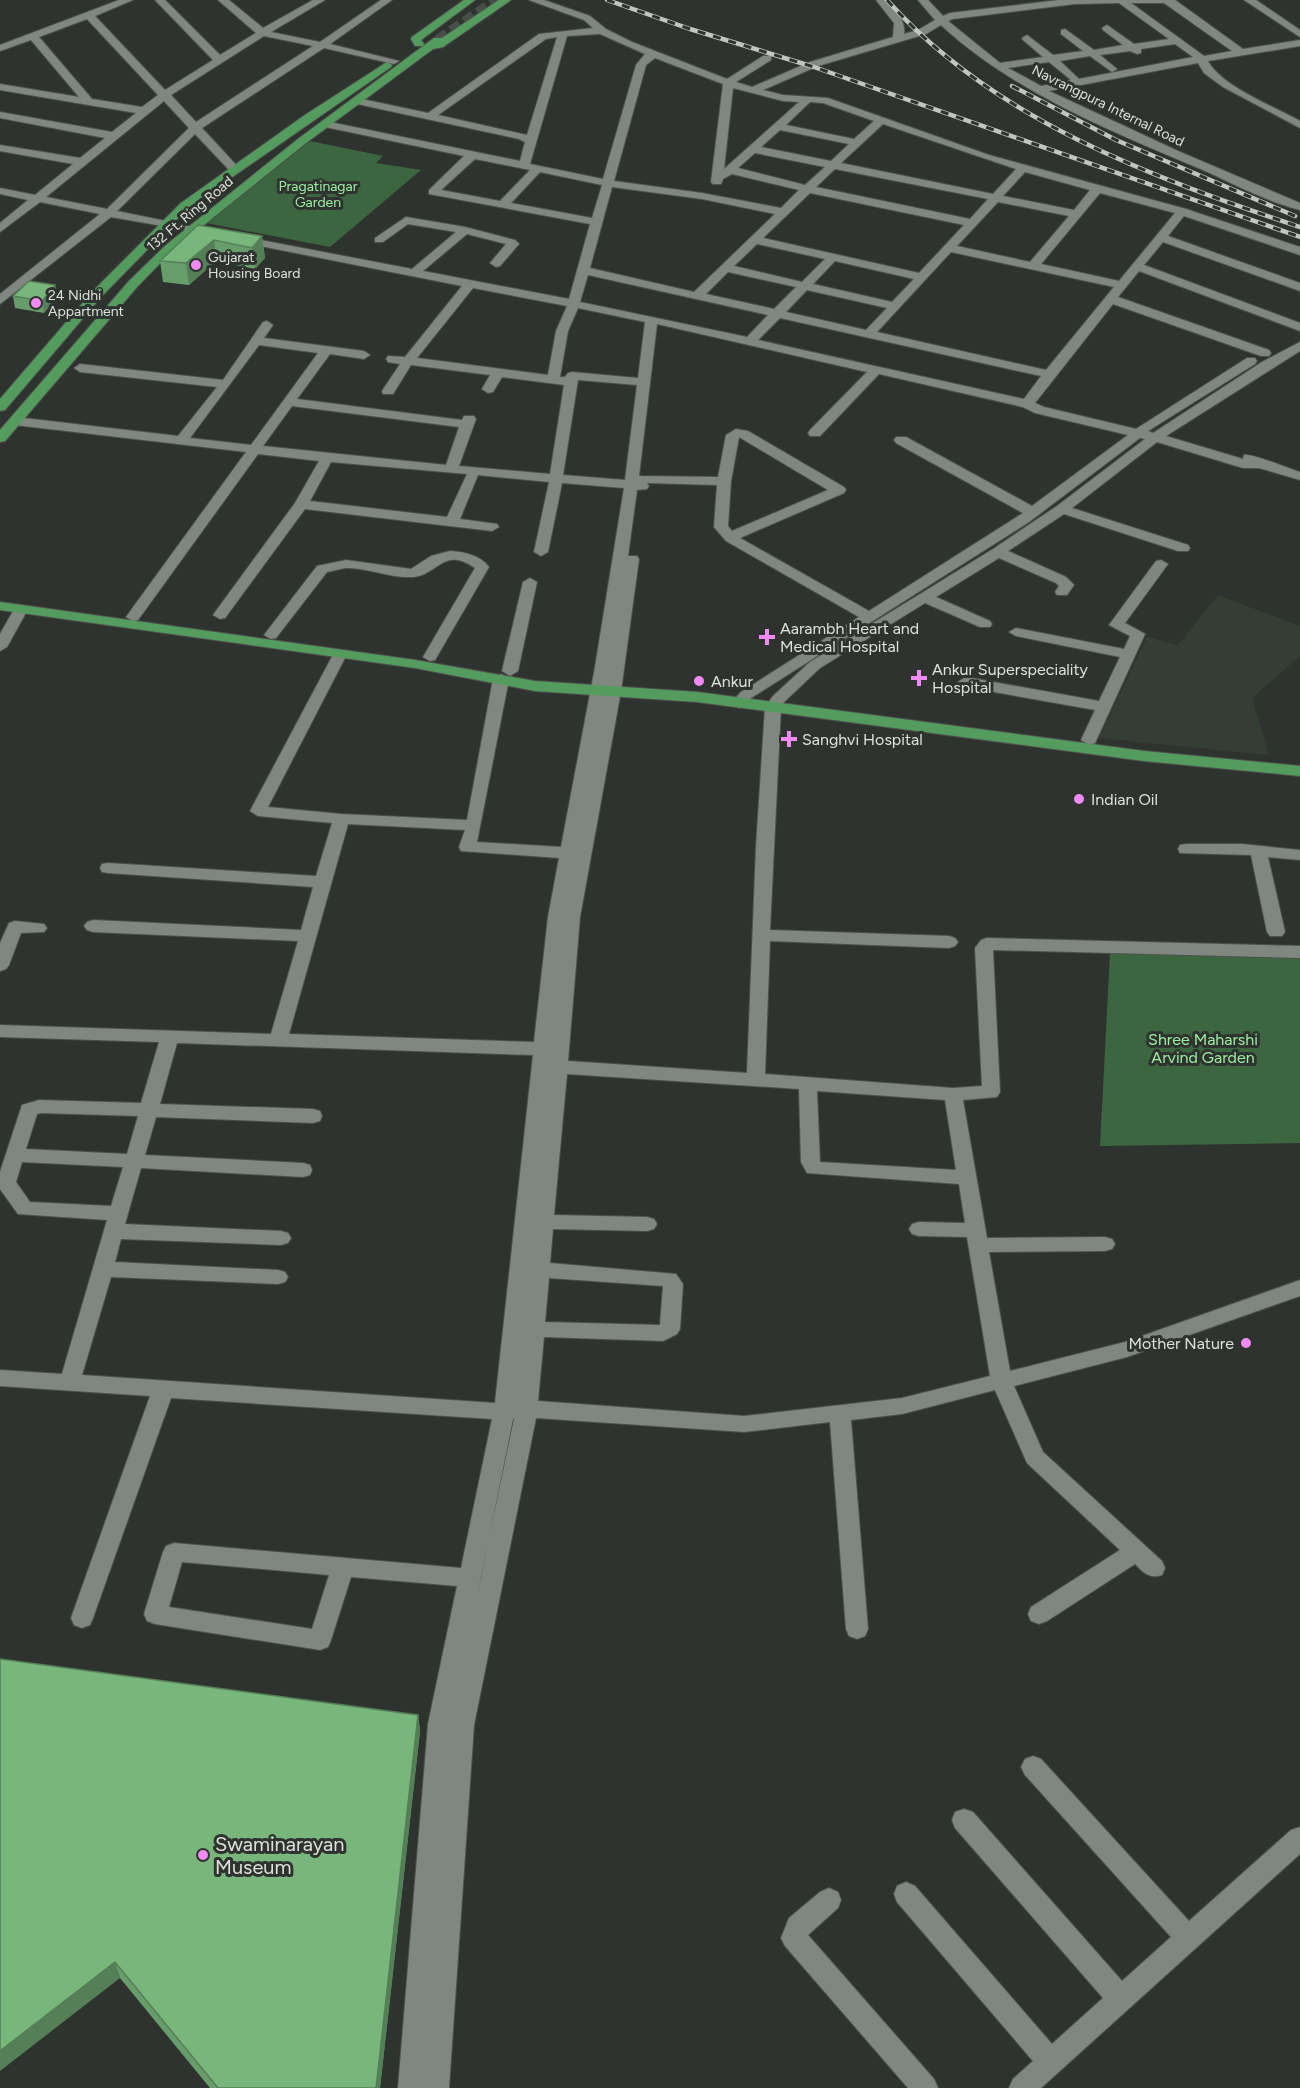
<svg xmlns="http://www.w3.org/2000/svg" width="1300" height="2088" viewBox="0 0 1300 2088" font-family="Figtree,sans-serif">
	<style>
		.built { fill: #343e34 }
		.green { fill: #3c663f }
		.lines { fill: none; stroke-linecap: round; stroke-linejoin: round }
		.major-tunnel { stroke: #494d49; stroke-width: 11; stroke-dasharray: 11 5; stroke-linecap: butt }
		.minor-casing { stroke: #4e524e; stroke-width: 2 }
		.major-casing { stroke: #4e524e; stroke-width: 2 }
		.minor { fill: #808680; fill-rule: evenodd }
		.major { fill: #549c5e; fill-rule: evenodd }
		.rail-casing { stroke: #c2c5c2; stroke-width: 4.5 }
		.rail { stroke: #2f332f; stroke-width: 3; stroke-dasharray: 8; stroke-linecap: butt }
		.wall { fill: #679d6b }
		.shaded-wall { fill: #547f57 }
		.building { fill: #78b67c; stroke: #547f57; stroke-width: 1.5 }
		.poi-dot { fill: #f18af5; stroke: #2f332f; stroke-width: 2 }
		.labels { text-anchor: middle; dominant-baseline: central; stroke-width: 6; stroke-linejoin: round; paint-order: stroke }
		.far-street-label { font-size: 14px; fill: #dde0dd; stroke: #2f332f }
		.far-park-label { font-size: 14px; fill: #9aeea0; stroke: #2f332f }
		.far-poi-label { font-size: 14px; fill: #dde0dd; stroke: #2f332f; text-anchor: start }
		.poi-label { font-size: 16px; fill: #dde0dd; stroke: #2f332f; text-anchor: start }
		.park-label { font-size: 16px; fill: #9aeea0; stroke: #2f332f }
		.near-poi-label { font-size: 20px; fill: #dde0dd; stroke: #2f332f; text-anchor: start }
	</style>
	<rect width="100%" height="100%" fill="#2f332f"/>
	<!-- built -->
	<path class="built" d="M1218 595 1300 626V656L1252 698 1269 755 1099 738 1147 637 1178 645Z"/>
	<!-- green -->
	<g class="green">
		<path d="M310 141 383 156 376 163 421 170 330 247 206 223Z"/>
		<path d="M1300 952V1143L1100 1146 1110 954Z"/>
	</g>
	<g class="lines">
		<!-- major-tunnel -->
		<path class="major-tunnel" d="M438 40 497 0"/>
		<defs>
			<g id="minor">
				<path d="M119 0H133L95 16 165 90 213 60 155 0H165L220 55 256 33 218 0H229L263 28 313 0H325L271 32 320 42 381 0H392L330 44 399 61 394 64 324 48 202 128 239 168V172H231L195 134 117 211 214 231V235L111 217 0 304V294L100 214 40 202 0 232V223L28 200 0 194V188L35 195 73 164 0 151V145L80 158 105 138 0 118V112L112 132 136 113 0 90V84L79 97 31 40 0 51V45ZM87 19 158 95 142 107 92 99 39 37ZM264 36 313 46 196 122 171 95ZM164 101 189 128 107 209 46 197Z"/>
				<path d="M529 0H544L590 16 606 29 632 42 727 79 763 56H771V60L736 82 752 87 810 62 893 37 894 23 876 0H886C895 10 906 20 904 34L918 30 935 20 918 0H928L943 16 950 13 1059 0H1175L1243 49 1300 40V46L1208 61C1221 86 1275 107 1300 121V128L1223 87 1204 73 1198 63 1049 91 1178 151 1300 203V210C1267 202 1234 184 1203 170 1113 132 1013 92 941 25L926 34 818 66 763 90 783 95 828 98 989 155 1186 209 1300 247V255L1184 216 1168 236 1300 283V291L1163 242 1144 265 1300 323V331L1139 271 1118 297 1269 350 1271 353 1269 356H1261L1113 304 1035 403 1044 407 1136 429 1247 358H1255L1257 361 1255 364 1148 431 1153 433 1262 362 1300 342V351L1166 436 1243 459 1244 455C1252 453 1289 469 1300 472V480L1259 468H1243L1157 442 1072 508 1188 545 1190 548 1188 551H1178L1064 514 1008 551 1066 577 1074 585 1067 595H1057L1055 592 1059 586 1056 583 999 558 936 597 990 621 992 624 990 627H980L925 603 820 668 784 702 781 707 770 930 949 936 955 938 958 942 955 946 949 948 770 941 765 1074 953 1088 982 1086 975 948 981 940 987 938 1300 946V958L993 950 1000 1092 997 1097 963 1100 987 1238 1105 1237 1112 1239 1115 1244 1112 1249 1105 1251 989 1252 1010 1371 1125 1342 1300 1280V1296L1127 1357 1014 1386 1043 1452 1162 1561 1165 1568 1162 1575C1149 1579 1144 1573 1135 1564L1047 1621 1039 1624 1031 1621 1028 1614 1031 1607 1120 1550 1027 1463 995 1390 902 1414 851 1420 868 1629 865 1636 857 1639 849 1636 846 1629 830 1422 744 1432 536 1418 474 1725 449 2088H398L428 1724 457 1586 351 1577 331 1640 328 1647 320 1650 155 1624 147 1621 144 1614 163 1552 166 1546 174 1543 461 1568 492 1419 171 1398 93 1618 90 1625 82 1628 74 1625 71 1618 150 1396 0 1386V1370L62 1374 107 1220 18 1214 0 1189V1172L22 1105 39 1100 141 1103 159 1042 0 1037V1025L271 1034 298 941 93 932 87 930 84 926 87 922 93 920 301 930 313 887 108 873 102 872 100 868 102 864 108 863 316 876 332 823 258 816 250 811 335 651 340 650 347 654 268 807 341 814 467 820 493 679 501 674 509 679 477 842 561 847 595 667 624 488 562 483 548 552 541 556 534 552 549 482 478 475 460 519 497 524 499 527 492 531 305 509 225 618 220 619 213 615 295 503 319 461 258 454 138 620 133 621 126 617 246 452 15 425 8 421 15 417 178 436 217 387 80 372 74 368 80 364 223 380 263 322 267 321 273 325 264 338 364 351 370 355 364 359 330 354 297 399 462 420 464 416H474L476 419 459 466 550 474 564 385 502 377 493 392 488 393 482 389 490 375 411 365 393 394H383L382 391 400 364 388 362 386 359 388 356 405 357 462 286 240 242 234 239 240 236 412 269 456 232 408 224 383 242H375V238L406 217 465 227 515 240 519 244 500 266 496 267 490 263 506 244 467 234 423 271 569 299 590 224 429 194V190L464 156 325 127 320 124 325 121 520 161 525 142 519 139 357 104 352 101 357 98 428 113 539 34 593 28 584 20ZM1119 3 1169 39 1134 44 1107 25 1102 28 1103 30 1123 45 1094 50 1065 29 1061 30V34L1083 51 1053 55 1027 35 1022 38 1023 40 1043 57 1000 63 948 21 953 19 1075 4ZM1131 3H1164L1232 51 1204 56ZM600 34 645 54 636 65 603 179 530 164 567 36ZM557 37 527 135 438 115 546 39ZM1175 44 1193 57 1079 79 1060 61 1090 56 1112 72 1117 69 1100 55 1130 51 1137 54 1141 53V49ZM655 58 723 84 711 182 713 184H721L723 179 732 174 799 190 781 208 702 193 614 181 646 65ZM1049 62 1071 80 1041 86 1008 68ZM733 88 783 101 799 102 724 169ZM810 102 823 103 874 121 854 139 786 125ZM883 124 1016 169 993 194 841 163ZM780 130 849 144 831 161 761 147ZM755 153 825 167 805 185 738 168ZM475 159 530 170 500 201 441 190ZM835 169 988 199 970 219 816 187ZM540 172 602 185 592 218 511 203ZM1025 172 1090 190 1074 210 1003 196ZM612 187 702 199 775 214 694 292 590 268ZM810 193 964 225 919 273 763 238ZM1100 193 1175 213 1119 281 1041 264ZM998 202 1069 216 1030 262 957 246ZM757 244 825 259 802 282 734 266ZM951 252 1114 287 1046 370 877 332ZM835 261 914 279 892 302 813 284ZM728 272 796 287 774 309 706 294ZM588 275 768 315 747 337 580 302ZM473 288 567 306 556 331 548 375 417 358ZM807 290 887 308 866 330 786 312ZM578 308 645 322 638 378 572 372 568 373 565 377H560L568 331ZM780 318 1041 376 1024 399 758 340ZM657 324 867 372 810 430 808 433 810 436H820L879 374 1023 407 1035 413 1128 435 1032 506 906 437H896L894 440 896 443 1023 513 869 611 740 538 844 493 846 490 844 487 748 431 736 429 726 435 718 477 639 476ZM259 345 318 353 251 445 190 438ZM578 380 637 385 625 480 563 475ZM292 406 459 427 446 465 263 446ZM739 437 828 490 732 531 728 526 731 481ZM1140 438 1145 439 1057 506 993 549 810 662 773 696 765 707 756 847 747 1073 568 1061 580 917 621 691 639 559 637 556H628L637 490 647 489 649 486 647 483 717 485 714 527 726 541 859 617 741 692 731 703 739 708 744 706 751 698 1029 522ZM331 462 467 474 447 517 310 501ZM348 824 465 830 459 847 461 851 559 858 548 917 534 1042 289 1034ZM177 1043 533 1055 495 1403 82 1375 111 1277 278 1284 285 1282 288 1277 285 1272 278 1270 115 1262 121 1239 281 1245 288 1243 291 1238 288 1233 281 1231 125 1224 141 1168 303 1177 310 1175 312 1170 310 1165 303 1163 145 1155 156 1117 313 1123 320 1121 322 1116 320 1111 313 1109 160 1104ZM567 1074 799 1089 801 1162 807 1173 959 1184 965 1223 919 1222 912 1224 909 1229 912 1234 919 1236 967 1237 990 1376 902 1398 744 1416 538 1401 544 1337 663 1341 677 1334 680 1329 683 1284 676 1274 550 1263 553 1229 647 1231 654 1229 657 1224 654 1219 647 1217 554 1215ZM817 1091 945 1100 956 1170 820 1162ZM41 1113 138 1116 127 1154 26 1149 37 1114ZM22 1162 123 1167 111 1206 30 1202 16 1182ZM549 1278 663 1286 660 1325 545 1322ZM513 1419H514L478 1591 481 1578ZM182 1562 329 1575 312 1629 169 1607Z"/>
				<path d="M1244 0H1256L1300 30V37Z"/>
				<path d="M450 551C465 552 480 555 489 567L435 660 430 661 423 657 475 568C443 545 437 577 411 577 389 578 367 567 345 568 339 569 333 571 327 572L276 638 271 639 264 635 317 566 346 560 411 569 431 556Z"/>
				<path d="M1161 560 1168 564 1125 623 1145 634 1095 743 1089 745 1081 740 1095 710 966 687 958 682 966 677 1099 701 1120 657 1016 636 1009 632 1016 628 1124 649 1130 636 1109 625 1156 561Z"/>
				<path d="M530 578 537 582 518 671 510 676 502 671 523 582Z"/>
				<path d="M21 605 28 609 7 647 0 651V634L16 606Z"/>
				<path d="M1186 844H1242L1300 850V860L1268 857 1285 932 1282 936H1270L1267 932 1251 855 1180 853 1178 849 1180 845Z"/>
				<path d="M15 921 44 924 47 928 44 932 21 933 9 965 6 969 0 971V943L9 923Z"/>
				<path d="M1033 1756 1041 1759 1189 1921 1291 1830 1300 1827V1854L1041 2088H1009L1013 2079 1033 2061 897 1902 894 1894 897 1886 906 1882 915 1886 1052 2044 1103 1998 955 1828 952 1820 955 1812 964 1809 973 1812 1122 1981 1171 1937 1025 1775 1021 1767 1025 1759Z"/>
				<path d="M829 1888 838 1892 841 1900 838 1908 808 1935 934 2079 938 2088H908L785 1946 781 1938 789 1918 820 1892Z"/>
			</g>
			<g id="major">
				<path d="M464 0H475L421 40 424 44 423 46H415L411 39 412 37Z"/>
				<path d="M499 0H511L443 47 433 49 306 143 174 249 137 287 5 441 0 442V430L129 281 166 245 298 139 434 38H442Z"/>
				<path d="M387 62 392 65 391 67 189 207 101 297 5 410 0 411V399L93 291 181 203 305 115Z"/>
				<path d="M0 602 415 660 535 681 697 692 1144 751 1300 766V776L1144 761 697 702 535 691 415 668 0 610Z"/>
			</g>
		</defs>
		<!-- minor casing -->
		<use href="#minor" class="minor-casing"/>
		<!-- major casing -->
		<use href="#major" class="major-casing"/>
		<!-- minor -->
		<use href="#minor" class="minor"/>
		<!-- major -->
		<use href="#major" class="major"/>
		<defs>
			<g id="rail">
				<path d="M607 0 690 29 814 67 1300 237"/>
				<path d="M887 0C994 120 1151 177 1300 227"/>
				<path d="M1012 86 1116 140 1295 216"/>
			</g>
		</defs>
		<!-- rail casing -->
		<use href="#rail" class="rail-casing"/>
		<!-- rail -->
		<use href="#rail" class="rail"/>
	</g>
	<!-- wall -->
	<g class="wall">
		<path d="M198 225 262 236 265 258 255 269 216 261 189 285 163 282 160 261Z"/>
		<path d="M55 285 57 297 44 313 15 308 13 296Z"/>
		<path d="M0 1659 418 1715 420 1731 380 2088H210L120 1978Z"/>
	</g>
	<!-- shaded-wall -->
	<g class="shaded-wall">
		<path d="M262 236 265 258 255 269 252 248Z"/>
		<path d="M214 240 216 261 189 285 186 263Z"/>
		<path d="M55 285 57 297 44 313 42 301Z"/>
		<path d="M418 1715 420 1731 380 2088H376Z"/>
		<path d="M115 1962 120 1978 0 2071V2051Z"/>
	</g>
	<!-- building -->
	<g class="building">
		<path d="M198 225 262 236 252 248 214 240 186 263 160 261Z"/>
		<path d="M29 281 55 285 42 301 13 296Z"/>
		<path d="M0 1659 418 1715 376 2088H218L115 1962 0 2051Z"/>
	</g>
	<!-- markers -->
	<g class="poi-dot">
		<circle cx="196" cy="265" r="6"/>
		<circle cx="36" cy="303" r="6"/>
		<path d="M764 628h6v6h6v6h-6v6h-6v-6h-6v-6h6z"/>
		<path d="M916 669h6v6h6v6h-6v6h-6v-6h-6v-6h6z"/>
		<circle cx="699" cy="681" r="6"/>
		<path d="M786 730h6v6h6v6h-6v6h-6v-6h-6v-6h6z"/>
		<circle cx="1079" cy="799" r="6"/>
		<circle cx="1246" cy="1343" r="6"/>
		<circle cx="203" cy="1855" r="6"/>
	</g>
	<g class="labels">
		<!-- far-street labels -->
		<g class="far-street-label">
			<text transform="translate(1108 106) rotate(26)">Navrangpura Internal Road</text>
			<text transform="translate(190 214) rotate(-40)">132 Ft. Ring Road</text>
		</g>
		<!-- far-park labels -->
		<g class="far-park-label">
			<text x="318" y="186">Pragatinagar<tspan x="318" dy="16">Garden</tspan></text>
		</g>
		<!-- far-poi labels -->
		<g class="far-poi-label">
			<text x="208" y="257">Gujarat<tspan x="208" dy="16">Housing Board</tspan></text>
			<text x="48" y="295">24 Nidhi<tspan x="48" dy="16">Appartment</tspan></text>
		</g>
		<!-- poi labels -->
		<g class="poi-label">
			<text x="780" y="628">Aarambh Heart and<tspan x="780" dy="18">Medical Hospital</tspan></text>
			<text x="932" y="669">Ankur Superspeciality<tspan x="932" dy="18">Hospital</tspan></text>
			<text x="711" y="681">Ankur</text>
			<text x="802" y="739">Sanghvi Hospital</text>
			<text x="1091" y="799">Indian Oil</text>
			<text x="1234" y="1343" text-anchor="end">Mother Nature</text>
		</g>
		<!-- park labels -->
		<g class="park-label">
			<text x="1203" y="1039">Shree Maharshi<tspan x="1203" dy="18">Arvind Garden</tspan></text>
		</g>
		<!-- near-poi labels -->
		<g class="near-poi-label">
			<text x="215" y="1844">Swaminarayan<tspan x="215" dy="23">Museum</tspan></text>
		</g>
	</g>
</svg>
